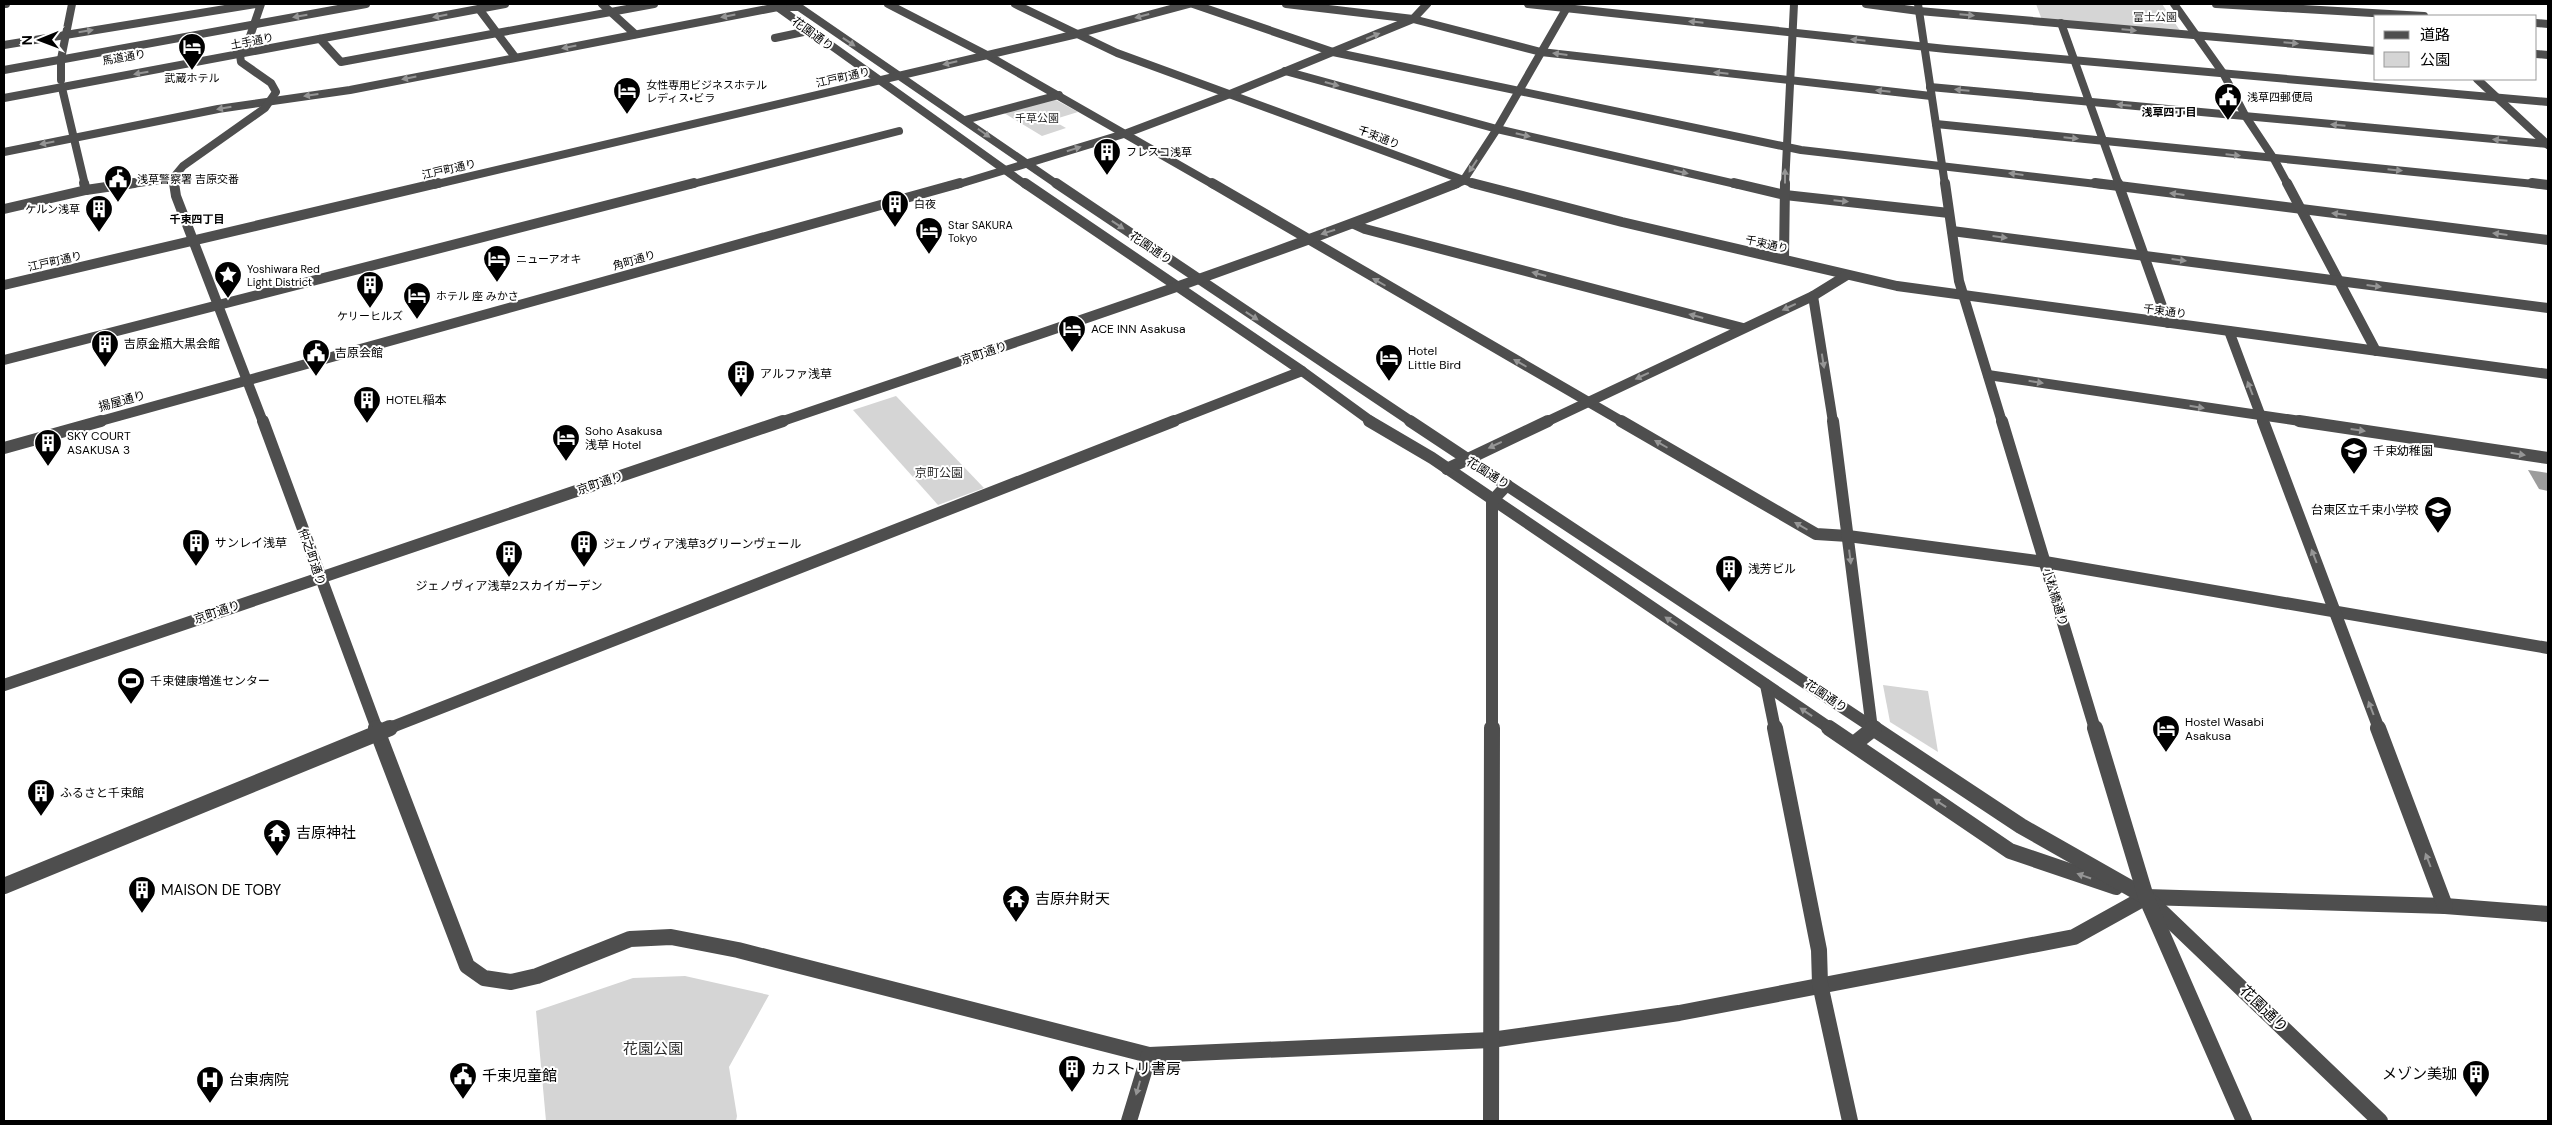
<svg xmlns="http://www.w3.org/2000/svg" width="2552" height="1125" viewBox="0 0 2552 1125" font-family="'DM Sans','Noto Sans JP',sans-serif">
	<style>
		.green { fill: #d5d5d5 }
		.water { fill: #9c9c9c }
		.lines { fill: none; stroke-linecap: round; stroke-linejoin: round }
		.minor-far3 { stroke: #4e4e4e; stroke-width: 8 }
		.minor-far2 { stroke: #4e4e4e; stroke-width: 10 }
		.minor-far1 { stroke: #4e4e4e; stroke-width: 12 }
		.minor { stroke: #4e4e4e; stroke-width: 16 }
		.oneway { fill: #959595 }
		.labels { text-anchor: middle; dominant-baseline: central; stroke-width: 4; stroke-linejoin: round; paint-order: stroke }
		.far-park-label { font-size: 11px; fill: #2c2c2c; stroke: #fff }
		.far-street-label { font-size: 11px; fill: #000; stroke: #fff }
		.far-poi-label { font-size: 11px; fill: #000; stroke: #fff; text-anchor: start }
		.far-neighbourhood-label { font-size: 11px; font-weight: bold; fill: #000; stroke: #fff }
		.street-label { font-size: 12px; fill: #000; stroke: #fff }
		.poi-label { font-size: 12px; fill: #000; stroke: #fff; text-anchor: start }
		.park-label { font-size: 12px; fill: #2c2c2c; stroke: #fff }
		.near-poi-label { font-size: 15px; fill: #000; stroke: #fff; text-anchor: start }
		.near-street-label { font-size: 15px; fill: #000; stroke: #fff }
		.near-park-label { font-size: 15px; fill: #2c2c2c; stroke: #fff }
	</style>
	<rect width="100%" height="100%" fill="#fff"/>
	<!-- green -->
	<g class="green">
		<path d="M2036 4H2162L2181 32 2042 20Z"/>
		<path d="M1054 99 1078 112 1052 120 1066 128 1042 136 1004 113Z"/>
		<path d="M896 396 984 488 938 505 853 410Z"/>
		<path d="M1883 685 1928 691 1938 752 1890 722Z"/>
		<path d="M685 976 769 995 729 1067 737 1116 736 1121H546L536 1011 633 978Z"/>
	</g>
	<!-- water -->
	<path class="water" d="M2528 470 2548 473V491L2539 489Z"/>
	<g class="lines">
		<!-- minor-far3 -->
		<g class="minor-far3">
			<path d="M4 4H6"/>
			<path d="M602 4 635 34"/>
			<path d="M888 4 987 55 1214 185"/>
			<path d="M1015 4 1117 53 1477 185"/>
			<path d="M1193 4 1333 52 1801 150 2105 185"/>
			<path d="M1286 4 1413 19 1541 52 1931 96"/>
			<path d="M1528 4 1946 49 2548 102"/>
			<path d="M1866 4 1919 11 2376 51"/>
			<path d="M1918 4 1945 185"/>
			<path d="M2174 4 2223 73 2246 117 2274 159 2288 185"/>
			<path d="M2216 4 2424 16"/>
			<path d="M776 6 1026 185"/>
			<path d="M776 7H799L1058 185"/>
			<path d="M479 9 515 57"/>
			<path d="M2061 23 2119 185"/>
			<path d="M2536 23 2548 24"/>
			<path d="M775 38 808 31"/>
			<path d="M320 39 341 62 654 4"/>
			<path d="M4 45 256 4"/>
			<path d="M2536 54 2548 55"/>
			<path d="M4 70 366 4"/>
			<path d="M1285 71 1497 129 1740 185"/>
			<path d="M2477 79 2548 145"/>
			<path d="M61 80V59L72 4"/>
			<path d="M1930 87 2548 144"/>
			<path d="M62 88 85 185"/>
			<path d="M4 98 505 4"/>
			<path d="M965 120 1059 95"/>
			<path d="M1936 124 2544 185"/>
			<path d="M4 152 218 109 350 90 783 6"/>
			<path d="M125 185 173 178"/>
			<path d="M174 185 173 178 183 166 265 108 276 92 271 83 241 62 240 55 247 45 261 4"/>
			<path d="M433 185 1077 34 1189 4"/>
			<path d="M689 185 899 131"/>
			<path d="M956 185 1127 133 1230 94 1413 19 1427 4"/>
			<path d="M1454 185 1463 181 1497 129 1569 4"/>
			<path d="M1785 185 1794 4"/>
		</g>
		<!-- minor-far2 -->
		<g class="minor-far2">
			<path d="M84 183 86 190"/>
			<path d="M174 183 176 196 263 422"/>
			<path d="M1025 183 1302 371 1372 422"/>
			<path d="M1056 183 1412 422"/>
			<path d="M1212 183 1623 422"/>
			<path d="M1472 183 1622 222 1897 286 2548 374"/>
			<path d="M1734 183 1785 195 1949 213"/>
			<path d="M1945 183 1959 281 2002 422"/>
			<path d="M2095 183 2548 240"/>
			<path d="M2118 183 2168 323"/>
			<path d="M2287 183 2376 351"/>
			<path d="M2532 183 2548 185"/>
			<path d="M4 209 86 190 134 183"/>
			<path d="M1354 224 1365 229 1743 328"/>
			<path d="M1952 231 2548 308"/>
			<path d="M1784 259 1785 183"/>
			<path d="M4 285 438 183"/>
			<path d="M1813 296 1833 422"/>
			<path d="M2229 331 2263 422"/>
			<path d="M4 360 694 183"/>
			<path d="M1988 375 2307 422"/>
			<path d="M97 422 960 183"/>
			<path d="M780 422C1006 345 1234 271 1457 183"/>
			<path d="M1171 422 1302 371"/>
			<path d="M1546 422 1813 296 1847 275"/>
		</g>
		<!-- minor-far1 -->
		<g class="minor-far1">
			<path d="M263 421 377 729"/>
			<path d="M1369 421 1432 458 1831 729"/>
			<path d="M1410 421 1875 729"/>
			<path d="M1621 421 1816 534 1848 536 2045 562 2548 648"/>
			<path d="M1833 421 1872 729"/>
			<path d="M2002 421 2095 729"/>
			<path d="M2263 421 2379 729"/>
			<path d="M2299 421 2548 458"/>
			<path d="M4 448 101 421"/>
			<path d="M1447 469 1548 421"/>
			<path d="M4 685 783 421"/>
			<path d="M1766 685 1775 729"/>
			<path d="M387 729 1174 421"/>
			<path d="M1492 729V501L1507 485"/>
		</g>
		<!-- minor -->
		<g class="minor">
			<path d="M376 728 467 966 484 978 511 982 537 976 630 939 671 937 738 950 1149 1055 1491 1040 1679 1013 2074 937 2146 897 2445 906 2548 914"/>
			<path d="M1775 728 1819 950 1820 984 1850 1121"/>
			<path d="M1829 728 2010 851 2116 887"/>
			<path d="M1873 728 2021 826 2146 897 2380 1121"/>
			<path d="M2095 728 2146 897 2244 1121"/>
			<path d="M2378 728 2445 906"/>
			<path d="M1854 744 1874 728"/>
			<path d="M4 886 390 728"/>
			<path d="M1129 1121 1149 1055"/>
			<path d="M1491 1121 1492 728"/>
		</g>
	</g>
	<!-- one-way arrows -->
	<defs><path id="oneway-solid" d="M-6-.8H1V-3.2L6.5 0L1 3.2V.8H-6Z" transform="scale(1.25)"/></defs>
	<g class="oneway">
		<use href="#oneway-solid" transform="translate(1967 15) rotate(5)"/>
		<use href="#oneway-solid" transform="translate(300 16) rotate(170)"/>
		<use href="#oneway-solid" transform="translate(440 16) rotate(169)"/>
		<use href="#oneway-solid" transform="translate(728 16) rotate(169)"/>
		<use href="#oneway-solid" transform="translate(1142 16) rotate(165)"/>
		<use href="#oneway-solid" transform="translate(1696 22) rotate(-174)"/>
		<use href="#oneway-solid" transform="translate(2129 30) rotate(5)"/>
		<use href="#oneway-solid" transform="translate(86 31) rotate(-9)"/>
		<use href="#oneway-solid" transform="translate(1373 36) rotate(-22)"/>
		<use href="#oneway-solid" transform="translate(1858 40) rotate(-174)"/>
		<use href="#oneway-solid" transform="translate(849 42) rotate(34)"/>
		<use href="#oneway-solid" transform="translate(2291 43) rotate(5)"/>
		<use href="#oneway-solid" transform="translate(569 47) rotate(169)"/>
		<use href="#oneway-solid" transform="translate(1560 54) rotate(-173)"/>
		<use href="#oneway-solid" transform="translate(950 63) rotate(167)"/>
		<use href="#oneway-solid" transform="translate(141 73) rotate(170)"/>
		<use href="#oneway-solid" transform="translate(1721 73) rotate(-174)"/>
		<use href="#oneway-solid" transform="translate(409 78) rotate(169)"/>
		<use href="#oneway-solid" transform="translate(1332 84) rotate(15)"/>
		<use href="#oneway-solid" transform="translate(1962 90) rotate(-175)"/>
		<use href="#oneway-solid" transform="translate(1883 91) rotate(-174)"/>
		<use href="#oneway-solid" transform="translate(311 95) rotate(172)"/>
		<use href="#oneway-solid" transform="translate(2124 105) rotate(-175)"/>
		<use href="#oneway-solid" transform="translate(224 108) rotate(170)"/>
		<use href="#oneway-solid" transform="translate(2338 125) rotate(-175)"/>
		<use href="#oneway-solid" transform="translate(984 133) rotate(35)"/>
		<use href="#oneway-solid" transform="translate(1523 135) rotate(13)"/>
		<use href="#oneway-solid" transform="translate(2071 138) rotate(6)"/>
		<use href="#oneway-solid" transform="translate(2500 140) rotate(-175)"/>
		<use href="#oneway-solid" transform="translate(47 143) rotate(169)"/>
		<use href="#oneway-solid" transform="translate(1074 149) rotate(-17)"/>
		<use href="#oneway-solid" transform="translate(2233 155) rotate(6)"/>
		<use href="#oneway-solid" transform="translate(1473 166) rotate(123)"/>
		<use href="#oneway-solid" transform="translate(2395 170) rotate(6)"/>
		<use href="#oneway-solid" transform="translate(1681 172) rotate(13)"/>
		<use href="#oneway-solid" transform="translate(2016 174) rotate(-173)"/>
		<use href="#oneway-solid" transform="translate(1785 176) rotate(-90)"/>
		<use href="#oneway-solid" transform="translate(2177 194) rotate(-173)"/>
		<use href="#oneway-solid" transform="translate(1841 201) rotate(6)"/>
		<use href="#oneway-solid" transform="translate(2339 214) rotate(-173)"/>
		<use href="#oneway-solid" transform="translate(1118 225) rotate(34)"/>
		<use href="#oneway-solid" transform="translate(1328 232) rotate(162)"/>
		<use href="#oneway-solid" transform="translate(2500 234) rotate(-173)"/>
		<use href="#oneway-solid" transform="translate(2000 237) rotate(7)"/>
		<use href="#oneway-solid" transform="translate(2179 260) rotate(7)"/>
		<use href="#oneway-solid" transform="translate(1539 274) rotate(-165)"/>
		<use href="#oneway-solid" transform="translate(1379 282) rotate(-150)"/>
		<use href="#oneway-solid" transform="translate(2374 286) rotate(7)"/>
		<use href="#oneway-solid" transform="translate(1789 307) rotate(155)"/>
		<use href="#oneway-solid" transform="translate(1252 316) rotate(33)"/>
		<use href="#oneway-solid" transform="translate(1696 316) rotate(-165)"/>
		<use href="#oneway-solid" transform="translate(1823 361) rotate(81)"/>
		<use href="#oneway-solid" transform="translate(1520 363) rotate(-150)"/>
		<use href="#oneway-solid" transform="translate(1642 376) rotate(155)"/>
		<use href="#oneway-solid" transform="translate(2036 382) rotate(9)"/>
		<use href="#oneway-solid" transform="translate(2250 388) rotate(-111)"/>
		<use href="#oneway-solid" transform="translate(2197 407) rotate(9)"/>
		<use href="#oneway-solid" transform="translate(2358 430) rotate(8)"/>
		<use href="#oneway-solid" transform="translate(1661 444) rotate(-150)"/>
		<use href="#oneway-solid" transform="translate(1495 445) rotate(155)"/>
		<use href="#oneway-solid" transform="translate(2518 454) rotate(9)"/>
		<use href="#oneway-solid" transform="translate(1801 526) rotate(-150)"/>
		<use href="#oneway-solid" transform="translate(2314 556) rotate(-111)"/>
		<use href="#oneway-solid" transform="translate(1850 557) rotate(83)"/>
		<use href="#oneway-solid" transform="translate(1671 621) rotate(-146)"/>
		<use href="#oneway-solid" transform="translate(2371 708) rotate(-111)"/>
		<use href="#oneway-solid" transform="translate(1806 712) rotate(-146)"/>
		<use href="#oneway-solid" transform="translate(1940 803) rotate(-146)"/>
		<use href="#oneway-solid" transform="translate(2428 860) rotate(-111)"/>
		<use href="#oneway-solid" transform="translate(2084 876) rotate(-161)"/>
		<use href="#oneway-solid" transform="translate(1138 1088) rotate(106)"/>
	</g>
	<!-- icons -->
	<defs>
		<symbol id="hotel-pin" viewBox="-11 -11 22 30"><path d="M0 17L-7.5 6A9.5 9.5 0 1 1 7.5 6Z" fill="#000" stroke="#fff"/><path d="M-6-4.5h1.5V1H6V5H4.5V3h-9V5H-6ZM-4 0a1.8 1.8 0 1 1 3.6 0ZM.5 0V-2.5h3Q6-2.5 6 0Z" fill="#fff"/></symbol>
		<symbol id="civic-pin" viewBox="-11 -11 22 30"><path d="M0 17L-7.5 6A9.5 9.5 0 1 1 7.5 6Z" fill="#000" stroke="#fff"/><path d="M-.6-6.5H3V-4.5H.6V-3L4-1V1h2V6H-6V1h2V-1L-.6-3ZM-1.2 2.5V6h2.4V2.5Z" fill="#fff"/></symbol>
		<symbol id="building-pin" viewBox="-11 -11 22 30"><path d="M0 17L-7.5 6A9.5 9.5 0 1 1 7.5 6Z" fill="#000" stroke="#fff"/><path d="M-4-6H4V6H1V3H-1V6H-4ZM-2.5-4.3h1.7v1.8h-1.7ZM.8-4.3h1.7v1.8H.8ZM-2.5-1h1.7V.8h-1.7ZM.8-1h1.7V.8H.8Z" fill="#fff"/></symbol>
		<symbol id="sight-pin" viewBox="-11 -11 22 30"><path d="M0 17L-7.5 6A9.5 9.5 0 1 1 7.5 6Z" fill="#000" stroke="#fff"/><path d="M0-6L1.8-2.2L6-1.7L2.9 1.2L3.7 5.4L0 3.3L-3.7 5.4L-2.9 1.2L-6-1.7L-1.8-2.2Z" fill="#fff"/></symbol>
		<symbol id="school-pin" viewBox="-11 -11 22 30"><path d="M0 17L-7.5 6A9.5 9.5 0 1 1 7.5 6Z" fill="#000" stroke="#fff"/><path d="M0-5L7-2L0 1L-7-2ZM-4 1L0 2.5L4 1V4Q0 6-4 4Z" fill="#fff"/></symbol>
		<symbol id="stadium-pin" viewBox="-11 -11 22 30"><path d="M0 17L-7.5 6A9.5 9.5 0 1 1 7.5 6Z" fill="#000" stroke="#fff"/><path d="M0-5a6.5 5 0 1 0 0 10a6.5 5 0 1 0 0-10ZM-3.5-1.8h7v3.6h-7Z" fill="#fff"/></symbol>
		<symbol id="temple-pin" viewBox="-11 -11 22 30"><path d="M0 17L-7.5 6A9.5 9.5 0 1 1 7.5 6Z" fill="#000" stroke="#fff"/><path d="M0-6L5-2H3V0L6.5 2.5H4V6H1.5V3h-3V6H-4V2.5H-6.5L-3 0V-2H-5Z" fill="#fff"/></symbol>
		<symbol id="hospital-pin" viewBox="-11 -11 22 30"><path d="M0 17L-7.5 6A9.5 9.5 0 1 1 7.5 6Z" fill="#000" stroke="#fff"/><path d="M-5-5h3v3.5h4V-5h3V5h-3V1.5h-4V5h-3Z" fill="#fff"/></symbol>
	</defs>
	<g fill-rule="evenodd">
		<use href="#hotel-pin" x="176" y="31" width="32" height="43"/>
		<use href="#hotel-pin" x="611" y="75" width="32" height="43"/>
		<use href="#civic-pin" x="2212" y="81" width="32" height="43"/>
		<use href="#building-pin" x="1091" y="136" width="32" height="43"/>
		<use href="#civic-pin" x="102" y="163" width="32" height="43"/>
		<use href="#building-pin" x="879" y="188" width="32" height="43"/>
		<use href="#building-pin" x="83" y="193" width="32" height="43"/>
		<use href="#hotel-pin" x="913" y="215" width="32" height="43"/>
		<use href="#hotel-pin" x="481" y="243" width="32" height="43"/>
		<use href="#sight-pin" x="212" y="259" width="32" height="43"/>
		<use href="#building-pin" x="354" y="269" width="32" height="43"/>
		<use href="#hotel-pin" x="401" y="280" width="32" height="43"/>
		<use href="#hotel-pin" x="1056" y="313" width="32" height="43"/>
		<use href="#building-pin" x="89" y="328" width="32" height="43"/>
		<use href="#civic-pin" x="300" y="337" width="32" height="43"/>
		<use href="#hotel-pin" x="1373" y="342" width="32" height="43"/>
		<use href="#building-pin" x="725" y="358" width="32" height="43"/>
		<use href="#building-pin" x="351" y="384" width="32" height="43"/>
		<use href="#hotel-pin" x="550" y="422" width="32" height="43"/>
		<use href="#building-pin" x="32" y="427" width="32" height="43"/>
		<use href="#school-pin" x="2338" y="435" width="32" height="43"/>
		<use href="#school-pin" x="2422" y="494" width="32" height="43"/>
		<use href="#building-pin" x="180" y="527" width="32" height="43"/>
		<use href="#building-pin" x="568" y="528" width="32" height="43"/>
		<use href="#building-pin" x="493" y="538" width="32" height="43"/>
		<use href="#building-pin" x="1713" y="553" width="32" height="43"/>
		<use href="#stadium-pin" x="115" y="665" width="32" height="43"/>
		<use href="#hotel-pin" x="2150" y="713" width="32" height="43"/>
		<use href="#building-pin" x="25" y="777" width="32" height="43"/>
		<use href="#temple-pin" x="261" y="817" width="32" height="43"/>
		<use href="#building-pin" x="126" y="874" width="32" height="43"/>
		<use href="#temple-pin" x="1000" y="883" width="32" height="43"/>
		<use href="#building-pin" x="1056" y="1053" width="32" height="43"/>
		<use href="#building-pin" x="2460" y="1058" width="32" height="43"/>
		<use href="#civic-pin" x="447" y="1060" width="32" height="43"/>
		<use href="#hospital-pin" x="194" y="1064" width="32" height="43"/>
	</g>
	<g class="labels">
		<!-- far-park labels -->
		<g class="far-park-label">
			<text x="2155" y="17">富士公園</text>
			<text x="1037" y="118">千草公園</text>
		</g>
		<!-- far-street labels -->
		<g class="far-street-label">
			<text transform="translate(252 41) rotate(-11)">土手通り</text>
			<text transform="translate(124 57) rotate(-10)">馬道通り</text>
			<text transform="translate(843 77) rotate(-13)">江戸町通り</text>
			<text transform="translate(1379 137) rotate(21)">千束通り</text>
			<text transform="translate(449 169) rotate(-13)">江戸町通り</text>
			<text transform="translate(1767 244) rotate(13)">千束通り</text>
			<text transform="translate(634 260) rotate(-16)">角町通り</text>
			<text transform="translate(55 261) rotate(-13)">江戸町通り</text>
			<text transform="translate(2165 311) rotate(8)">千束通り</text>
		</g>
		<!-- far-poi labels -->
		<g class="far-poi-label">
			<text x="192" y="78" text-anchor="middle">武蔵ホテル</text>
			<text x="646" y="85">女性専用ビジネスホテル<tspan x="646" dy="13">レディス•ビラ</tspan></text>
			<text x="2247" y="97">浅草四郵便局</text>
			<text x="1126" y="152">フレスコ浅草</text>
			<text x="137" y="179">浅草警察署 吉原交番</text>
			<text x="914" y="204">白夜</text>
			<text x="80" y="209" text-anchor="end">ケルン浅草</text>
			<text x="948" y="225">Star SAKURA<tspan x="948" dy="13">Tokyo</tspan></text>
			<text x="516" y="259">ニューアオキ</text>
			<text x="247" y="269">Yoshiwara Red<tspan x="247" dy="13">Light District</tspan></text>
			<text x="436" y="296">ホテル 座 みかさ</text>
			<text x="370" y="316" text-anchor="middle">ケリーヒルズ</text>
		</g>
		<!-- far-neighbourhood labels -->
		<g class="far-neighbourhood-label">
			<text x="2169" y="112">浅草四丁目</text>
			<text x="197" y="219">千束四丁目</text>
		</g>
		<!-- street labels -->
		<g class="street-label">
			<text transform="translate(813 34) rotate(36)">花園通り</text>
			<text transform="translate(1151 248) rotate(34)">花園通り</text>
			<text transform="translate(984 353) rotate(-19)">京町通り</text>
			<text transform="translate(122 401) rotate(-15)">揚屋通り</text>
			<text transform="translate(1488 473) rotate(32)">花園通り</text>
			<text transform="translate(600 483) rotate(-19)">京町通り</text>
			<text transform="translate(312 557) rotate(71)">仲之町通り</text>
			<text transform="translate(2055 597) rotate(73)">小松橋通り</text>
			<text transform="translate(217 612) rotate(-19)">京町通り</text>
			<text transform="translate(1826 696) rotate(34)">花園通り</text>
		</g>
		<!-- poi labels -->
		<g class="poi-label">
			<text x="1091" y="329">ACE INN Asakusa</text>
			<text x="124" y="344">吉原金瓶大黒会館</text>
			<text x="1408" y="351">Hotel<tspan x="1408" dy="14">Little Bird</tspan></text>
			<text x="335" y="353">吉原会館</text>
			<text x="760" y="374">アルファ浅草</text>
			<text x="386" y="400">HOTEL稲本</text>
			<text x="585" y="431">Soho Asakusa<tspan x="585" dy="14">浅草 Hotel</tspan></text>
			<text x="67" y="436">SKY COURT<tspan x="67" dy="14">ASAKUSA 3</tspan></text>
			<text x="2373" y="451">千束幼稚園</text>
			<text x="2419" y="510" text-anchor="end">台東区立千束小学校</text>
			<text x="215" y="543">サンレイ浅草</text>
			<text x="603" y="544">ジェノヴィア浅草3グリーンヴェール</text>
			<text x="1748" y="569">浅芳ビル</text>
			<text x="509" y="586" text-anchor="middle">ジェノヴィア浅草2スカイガーデン</text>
			<text x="150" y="681">千束健康増進センター</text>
			<text x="2185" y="722">Hostel Wasabi<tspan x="2185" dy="14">Asakusa</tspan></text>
			<text x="60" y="793">ふるさと千束館</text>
		</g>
		<!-- park labels -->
		<g class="park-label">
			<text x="939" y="473">京町公園</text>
		</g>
		<!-- near-poi labels -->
		<g class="near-poi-label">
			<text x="296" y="833">吉原神社</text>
			<text x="161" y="890">MAISON DE TOBY</text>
			<text x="1035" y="899">吉原弁財天</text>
			<text x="1091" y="1069">カストリ書房</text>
			<text x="2457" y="1074" text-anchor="end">メゾン美珈</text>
			<text x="482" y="1076">千束児童館</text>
			<text x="229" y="1080">台東病院</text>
		</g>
		<!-- near-street labels -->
		<g class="near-street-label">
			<text transform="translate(2264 1009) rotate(44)">花園通り</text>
		</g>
		<!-- near-park labels -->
		<g class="near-park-label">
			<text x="653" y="1049">花園公園</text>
		</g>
	</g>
	<!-- border -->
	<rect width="2552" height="1125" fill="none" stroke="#000000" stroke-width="10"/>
	<!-- legend -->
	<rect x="2374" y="15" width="162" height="65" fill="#ffffff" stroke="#999999"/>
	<rect x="2384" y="31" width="25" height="8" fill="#4e4e4e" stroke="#999999"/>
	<text x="2420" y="40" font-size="15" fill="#000000">道路</text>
	<rect x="2384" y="52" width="25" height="15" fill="#d5d5d5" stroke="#999999"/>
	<text x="2420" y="65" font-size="15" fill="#000000">公園</text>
	<!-- north arrow -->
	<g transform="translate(40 40) rotate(269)" stroke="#ffffff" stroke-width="4" paint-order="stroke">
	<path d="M0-4L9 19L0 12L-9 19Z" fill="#000000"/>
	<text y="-8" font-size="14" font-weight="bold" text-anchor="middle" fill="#000000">N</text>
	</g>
</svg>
